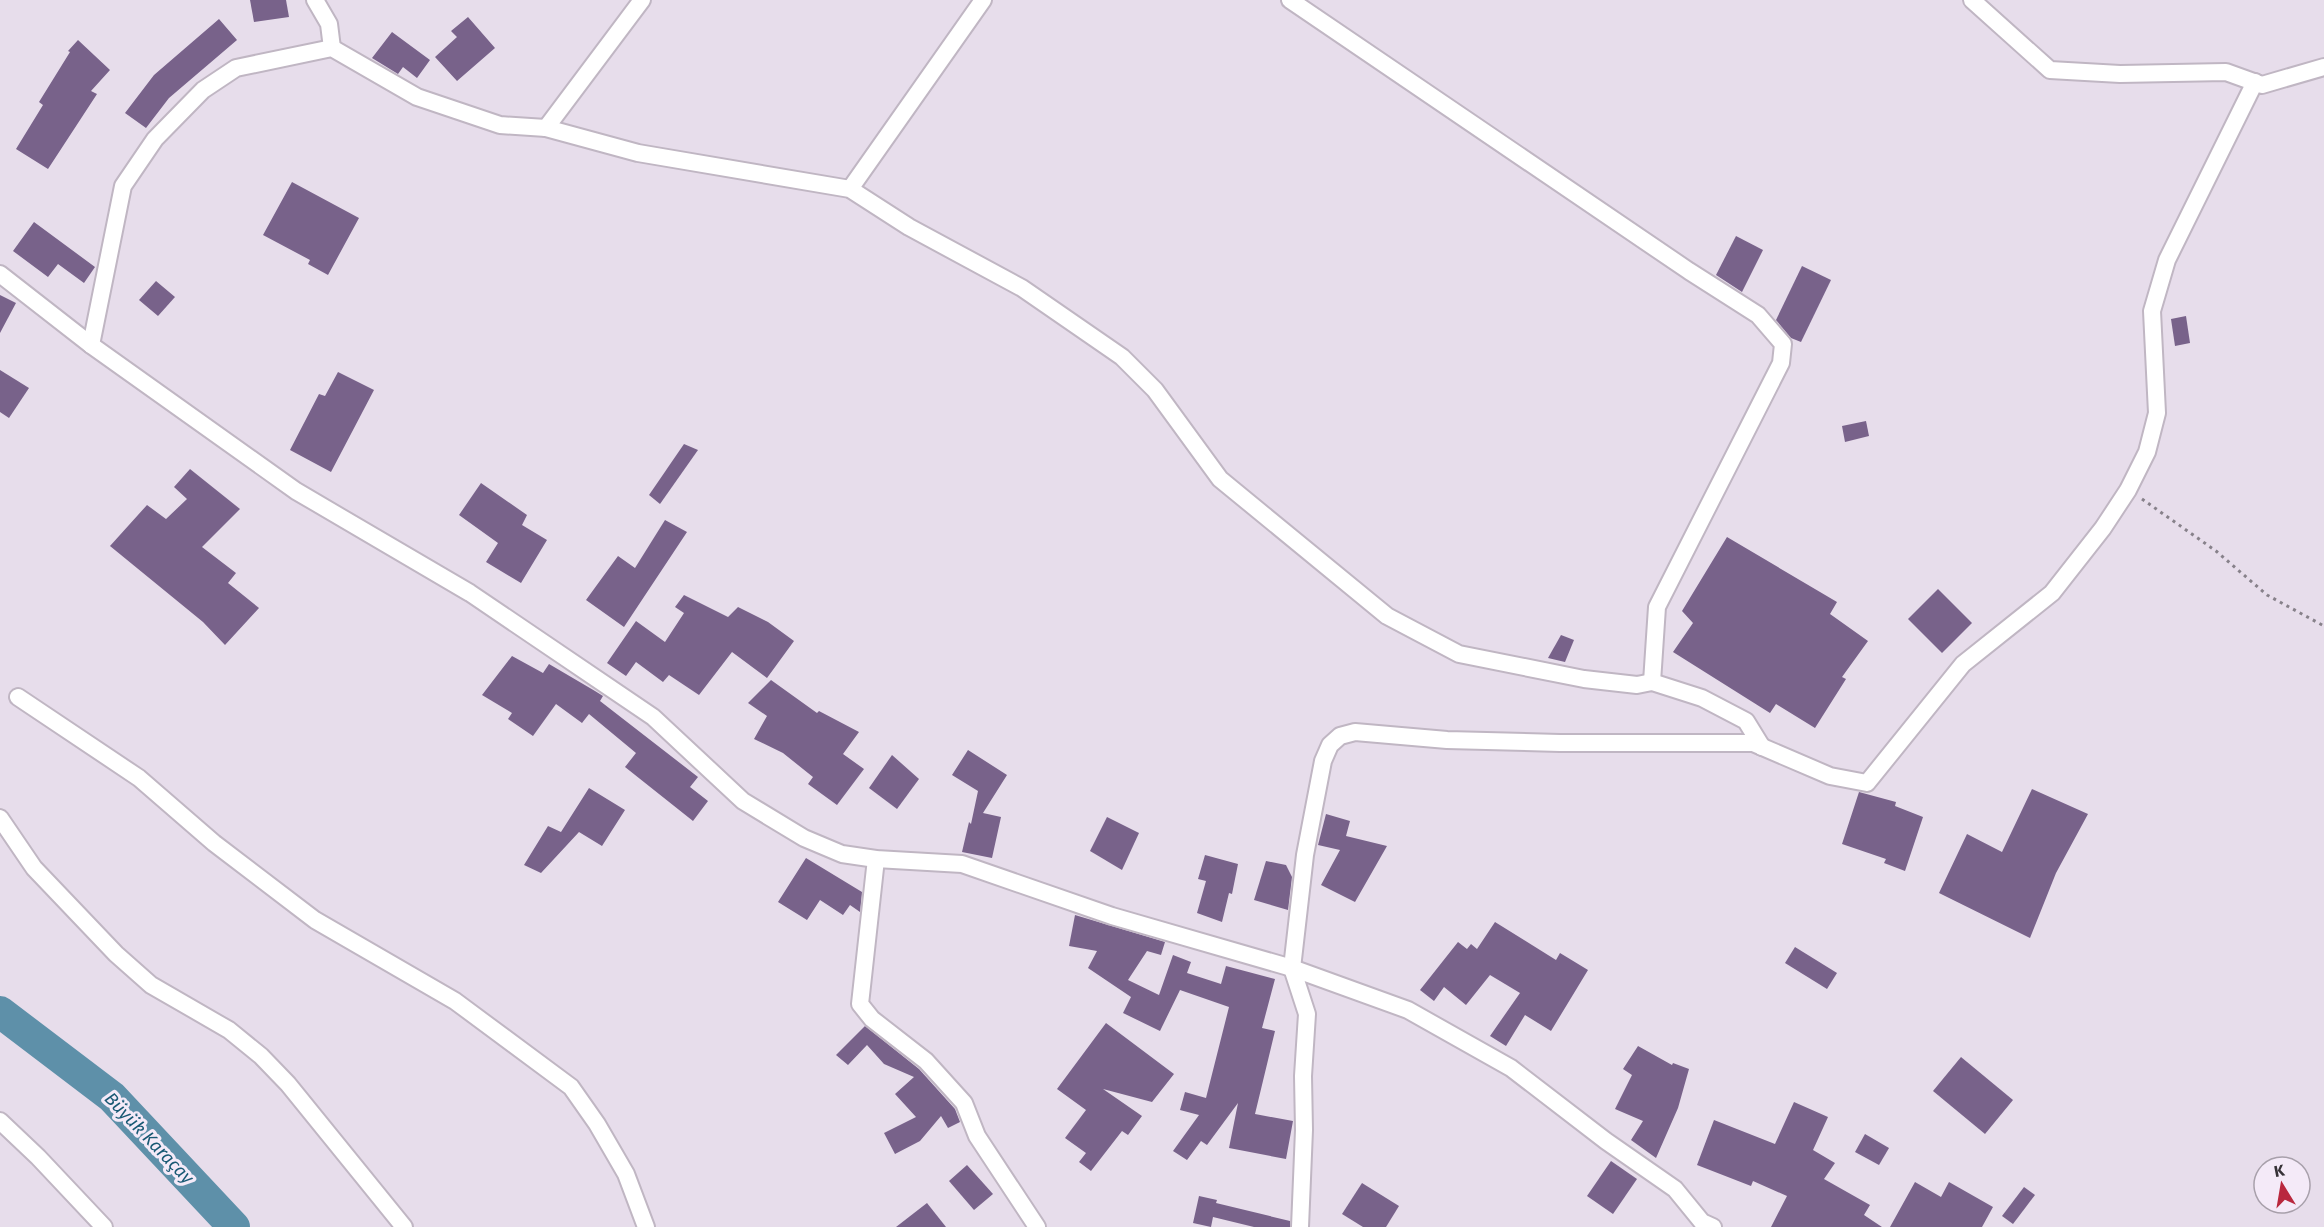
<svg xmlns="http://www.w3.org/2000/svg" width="2324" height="1227" viewBox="0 0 2324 1227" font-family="'Fira Sans',sans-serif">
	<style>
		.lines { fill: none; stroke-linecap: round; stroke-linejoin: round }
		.river { stroke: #5e90a9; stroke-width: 32 }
		.building { fill: #78628a }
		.street-casing { stroke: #c0b6c3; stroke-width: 20 }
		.path { stroke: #87818a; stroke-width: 3; stroke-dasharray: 3 4.5; stroke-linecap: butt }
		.street { stroke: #fff; stroke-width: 16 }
		.labels { text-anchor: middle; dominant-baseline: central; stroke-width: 6; stroke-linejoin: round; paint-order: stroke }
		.water-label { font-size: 18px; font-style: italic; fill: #195974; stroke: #f4eaf8 }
	</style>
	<rect width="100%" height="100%" fill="#e7ddeb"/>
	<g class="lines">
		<!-- river -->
		<path class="river" d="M0 1012 112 1097 234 1227"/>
	</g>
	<!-- building -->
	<g class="building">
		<path d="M250 0H286L289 17 254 22Z"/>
		<path d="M468 17 495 48 457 81 435 57 457 37 451 31Z"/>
		<path d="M219 19 237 40 169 98 146 128 125 113 154 75Z"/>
		<path d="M392 32 430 60 417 78 403 67 398 74 372 58Z"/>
		<path d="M78 40 110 70 91 91 97 94 48 169 16 149 43 105 39 102 70 52 68 51Z"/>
		<path d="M292 182 359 218 328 275 308 264 310 260 263 235Z"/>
		<path d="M34 222 95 267 84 283 58 264 48 277 13 251Z"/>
		<path d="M1736 236 1763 250 1742 292 1716 275Z"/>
		<path d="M1802 266 1831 280 1801 342 1791 338 1776 320Z"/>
		<path d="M156 281 175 297 158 316 139 300Z"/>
		<path d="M0 295 16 303 0 333Z"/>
		<path d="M2186 316 2190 343 2175 346 2171 319Z"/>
		<path d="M0 370 29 388 9 418 0 412Z"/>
		<path d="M338 372 374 390 331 472 290 450 319 394 325 396Z"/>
		<path d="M1866 421 1869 436 1845 442 1842 426Z"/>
		<path d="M684 444 698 450 660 504 649 495Z"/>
		<path d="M190 469 240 509 202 547 236 573 228 583 259 608 225 645 203 622 110 546 147 505 166 519 187 499 174 487Z"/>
		<path d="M481 483 527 515 522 525 547 540 521 583 486 562 498 543 459 515Z"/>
		<path d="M665 520 687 532 624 627 586 600 618 556 635 568Z"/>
		<path d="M1727 537 1837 602 1830 614 1868 641 1842 677 1846 679 1815 728 1776 704 1770 713 1673 652 1693 623 1682 611Z"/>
		<path d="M1938 589 1972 623 1942 653 1908 619Z"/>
		<path d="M684 595 728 617 738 607 768 622 794 641 767 678 732 652 699 695 669 675 663 682 636 662 626 676 607 663 636 621 665 642 684 613 675 607Z"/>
		<path d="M1561 635 1574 640 1565 662 1548 658Z"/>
		<path d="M512 656 543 673 549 664 595 691 603 696 600 701 698 777 690 787 708 801 693 821 625 767 636 753 589 714 582 723 556 704 533 736 508 719 512 713 482 695Z"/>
		<path d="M771 680 817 713 819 711 859 732 843 754 864 769 837 805 808 784 813 777 783 753 754 739 767 716 748 703Z"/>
		<path d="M968 750 1007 775 983 813 1001 817 992 858 962 852 969 822 971 824 978 791 952 775Z"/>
		<path d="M892 755 919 779 897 809 869 788Z"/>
		<path d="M589 788 625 810 602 846 579 832 541 873 524 865 548 826 561 832Z"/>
		<path d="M2032 789 2088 814 2056 873 2030 938 1939 893 1967 834 2002 852Z"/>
		<path d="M1859 792 1896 802 1895 806 1923 817 1905 871 1884 863 1886 859 1842 844Z"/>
		<path d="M1326 814 1350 821 1346 836 1387 846 1355 902 1321 885 1340 850 1318 845Z"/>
		<path d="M1107 817 1139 833 1122 870 1090 851Z"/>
		<path d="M1205 855 1238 864 1232 894 1229 893 1222 922 1197 913 1206 881 1198 879Z"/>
		<path d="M806 858 862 892 860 912 850 905 843 915 820 900 807 920 778 902Z"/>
		<path d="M1266 861 1286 865 1292 877 1288 910 1254 900Z"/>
		<path d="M1075 915 1165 942 1161 955 1147 951 1128 980 1159 995 1173 955 1191 962 1187 973 1221 984 1226 966 1275 979 1262 1028 1275 1031 1255 1114 1293 1121 1286 1159 1229 1148 1238 1103 1207 1145 1201 1141 1187 1160 1173 1151 1199 1115 1180 1110 1185 1092 1206 1098 1229 1007 1180 990 1160 1031 1123 1013 1131 997 1088 968 1097 951 1069 946Z"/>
		<path d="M1495 922 1556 960 1560 953 1588 970 1551 1031 1525 1015 1506 1046 1490 1036 1520 993 1490 975 1466 1005 1444 987 1434 1001 1420 990 1458 942 1467 949 1471 944 1477 949Z"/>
		<path d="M1795 947 1837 973 1827 989 1785 963Z"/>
		<path d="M1106 1023 1174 1074 1152 1102 1103 1089 1142 1116 1128 1135 1122 1131 1091 1171 1079 1162 1086 1153 1065 1138 1086 1110 1057 1089Z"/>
		<path d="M865 1026 919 1069 955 1109 960 1122 948 1128 941 1116 920 1141 895 1154 884 1133 916 1117 895 1094 914 1077 884 1064 867 1045 848 1065 836 1055Z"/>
		<path d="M1638 1046 1672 1065 1673 1063 1689 1069 1678 1108 1656 1158 1631 1140 1643 1121 1615 1109 1632 1075 1623 1069Z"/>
		<path d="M1961 1057 2013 1100 1985 1134 1933 1091Z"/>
		<path d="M1794 1102 1828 1117 1813 1150 1835 1163 1824 1179 1870 1205 1864 1215 1882 1227H1771L1787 1196 1753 1181 1751 1186 1697 1165 1714 1120 1775 1144Z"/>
		<path d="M1865 1134 1889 1148 1879 1165 1855 1152Z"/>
		<path d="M1611 1161 1637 1179 1613 1214 1587 1196Z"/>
		<path d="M967 1165 993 1194 974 1210 949 1181Z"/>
		<path d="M1915 1182 1941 1197 1949 1182 1993 1207 1982 1227H1890Z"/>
		<path d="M1362 1183 1399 1206 1386 1227H1363L1342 1214Z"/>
		<path d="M2024 1187 2035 1195 2013 1224 2002 1216Z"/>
		<path d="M1199 1196 1217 1200 1216 1203 1290 1221V1227H1254L1213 1217 1211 1227 1193 1223Z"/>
		<path d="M927 1203 946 1227H896Z"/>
	</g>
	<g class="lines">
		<defs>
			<g id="street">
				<path d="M315 0 329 24 332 48"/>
				<path d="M1290 0 1689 271 1758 315 1783 344 1781 363 1657 607 1652 682"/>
				<path d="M1972 0 2050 70 2120 74 2226 72 2262 85 2324 67"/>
				<path d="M546 128 642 0"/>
				<path d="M850 189 983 0"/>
				<path d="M0 274 91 345 296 491 470 593 653 717 743 801 804 838 842 854 876 859 962 864 1112 916 1292 968 1408 1010 1511 1068 1606 1141 1675 1189 1702 1222 1713 1227"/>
				<path d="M91 345 123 186 155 139 203 90 236 68 332 48 417 97 500 125 546 128 638 153 850 189 909 227 1022 288 1122 357 1155 390 1220 479 1387 616 1459 654 1584 679 1637 685 1652 682 1702 698 1746 721 1762 747"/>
				<path d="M18 697 139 778 214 843 315 920 455 1001 571 1087 597 1124 626 1174 646 1227"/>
				<path d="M0 818 34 868 116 954 151 985 229 1030 261 1056 288 1084 404 1227"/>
				<path d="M876 859 860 1004 872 1019 926 1061 964 1103 977 1136 1037 1227"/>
				<path d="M0 1121 38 1157 104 1227"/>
				<path d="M1300 1227 1304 1130 1303 1076 1307 1014 1292 968 1305 855 1323 761 1330 745 1340 736 1355 732 1447 740 1560 743H1753L1830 776 1867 783 1963 664 2052 593 2103 528 2128 490 2147 452 2157 413 2152 311 2167 260 2255 82"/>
			</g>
		</defs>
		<!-- street casing -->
		<use href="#street" class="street-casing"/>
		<!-- path -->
		<path class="path" d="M2142 499 2216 551 2267 595 2324 626"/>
		<!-- street -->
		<use href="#street" class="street"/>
	</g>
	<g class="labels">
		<!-- water labels -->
		<g class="water-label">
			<text transform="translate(149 1138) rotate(46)">Büyük Karaçay</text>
		</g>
	</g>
	<!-- north arrow -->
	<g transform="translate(2282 1185) rotate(349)"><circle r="28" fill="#f4eaf8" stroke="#a8a0ab" stroke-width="1.5"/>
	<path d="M0-4.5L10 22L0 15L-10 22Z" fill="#b9283e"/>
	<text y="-9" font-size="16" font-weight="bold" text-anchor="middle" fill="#363237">K</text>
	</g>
</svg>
